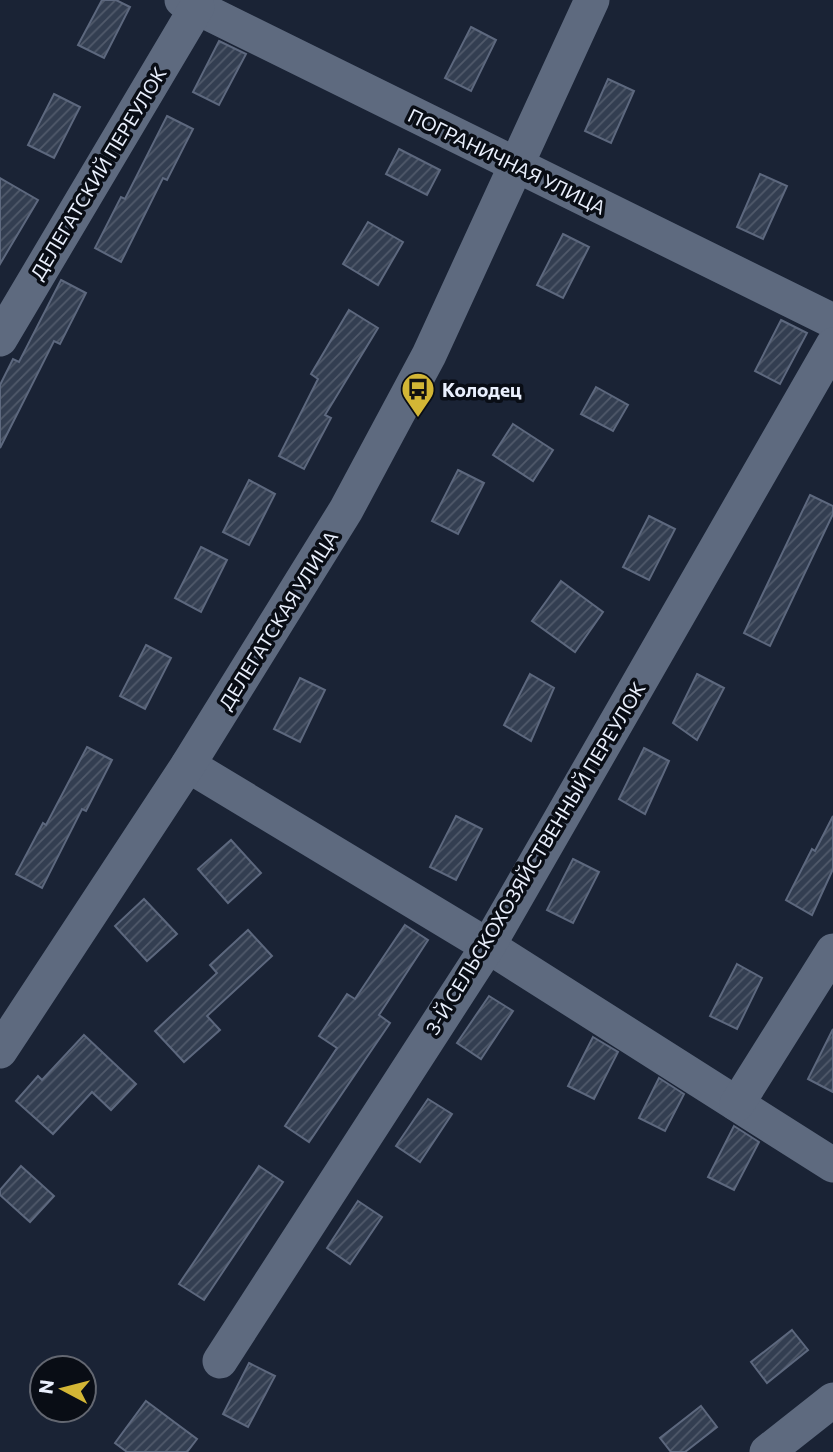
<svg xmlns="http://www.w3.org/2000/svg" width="833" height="1452" viewBox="0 0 833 1452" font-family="Commissioner,sans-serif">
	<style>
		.building { fill: url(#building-hatch); stroke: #5d687e; stroke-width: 2 }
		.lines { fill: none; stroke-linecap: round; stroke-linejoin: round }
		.minor { stroke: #5e6a7f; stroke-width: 35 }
		.labels { text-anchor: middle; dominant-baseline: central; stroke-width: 7; stroke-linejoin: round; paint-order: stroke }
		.street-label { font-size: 19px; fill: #e9effc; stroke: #090d15 }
		.poi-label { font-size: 19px; font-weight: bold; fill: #e9effc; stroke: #090d15; text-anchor: start }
	</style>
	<defs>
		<pattern id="building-hatch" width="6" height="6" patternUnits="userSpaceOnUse" patternTransform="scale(1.75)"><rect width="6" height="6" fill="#333e51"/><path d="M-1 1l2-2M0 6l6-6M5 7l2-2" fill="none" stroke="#515a6b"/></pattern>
	</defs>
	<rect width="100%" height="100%" fill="#1a2335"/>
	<!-- building -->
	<g class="building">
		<path d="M102 0H116L130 7 104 58 78 45Z"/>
		<path d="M471 27 496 40 471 91 445 78Z"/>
		<path d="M219 41 246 54 219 105 193 92Z"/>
		<path d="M608 79 634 91 611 143 585 131Z"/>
		<path d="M54 94 80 107 54 158 28 145Z"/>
		<path d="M167 116 193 129 167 180 163 178 121 262 95 248 121 197 125 199Z"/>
		<path d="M399 149 440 170 427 195 386 174Z"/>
		<path d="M760 174 787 186 763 239 737 227Z"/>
		<path d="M0 178 38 200 0 264Z"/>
		<path d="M368 222 403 242 378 285 343 264Z"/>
		<path d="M563 234 589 247 563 298 537 285Z"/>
		<path d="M61 280 86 293 60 344 54 341 0 448V385L13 359 19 362Z"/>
		<path d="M349 310 378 328 325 415 331 418 304 469 279 456 318 379 311 374Z"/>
		<path d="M781 320 807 333 780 384 755 371Z"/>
		<path d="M596 387 628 405 613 431 581 414Z"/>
		<path d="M513 424 553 450 533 481 493 455Z"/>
		<path d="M458 470 484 483 458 534 432 521Z"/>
		<path d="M249 480 275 494 249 545 223 532Z"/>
		<path d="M810 495 833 506V514L770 646 744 633Z"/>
		<path d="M649 516 675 529 649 580 623 567Z"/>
		<path d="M201 547 227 560 201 612 175 598Z"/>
		<path d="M561 581 603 612 575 652 532 621Z"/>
		<path d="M146 645 171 658 145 709 120 696Z"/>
		<path d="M530 674 554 688 531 741 504 725Z"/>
		<path d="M697 674 724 688 697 740 673 723Z"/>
		<path d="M300 678 325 690 300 742 274 729Z"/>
		<path d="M87 747 112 760 86 811 82 809 42 888 16 874 43 823 46 825Z"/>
		<path d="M644 748 669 761 645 814 619 799Z"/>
		<path d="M456 816 482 829 456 880 430 867Z"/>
		<path d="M833 816V869L812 915 786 900 812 849 815 851Z"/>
		<path d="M231 840 261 873 228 903 198 869Z"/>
		<path d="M573 859 599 872 573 923 547 910Z"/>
		<path d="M144 899 177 934 147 961 115 926Z"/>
		<path d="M405 925 428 940 379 1015 390 1023 309 1142 285 1126 337 1048 319 1036 347 994 355 999Z"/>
		<path d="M248 930 272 956 207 1016 220 1030 184 1062 155 1031 217 973 210 965Z"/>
		<path d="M737 964 762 978 737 1029 710 1016Z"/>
		<path d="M489 996 513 1011 481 1059 457 1043Z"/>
		<path d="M833 1029V1092L808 1079Z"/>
		<path d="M84 1035 136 1084 111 1110 92 1092 53 1134 16 1101 38 1076 42 1080Z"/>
		<path d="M593 1037 618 1052 594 1099 568 1086Z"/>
		<path d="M659 1078 684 1094 665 1131 639 1118Z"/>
		<path d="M428 1099 452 1114 420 1162 396 1146Z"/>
		<path d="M734 1126 759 1142 734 1190 708 1177Z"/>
		<path d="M21 1166 54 1196 30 1222 0 1195V1190Z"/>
		<path d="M259 1166 283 1182 204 1300 179 1284Z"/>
		<path d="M358 1201 382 1217 350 1264 327 1248Z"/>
		<path d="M792 1330 808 1350 767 1383 751 1362Z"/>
		<path d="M249 1363 275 1376 248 1427 223 1414Z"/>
		<path d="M146 1401 197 1439 187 1452H127L115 1443Z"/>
		<path d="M701 1406 717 1427 685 1452H671L660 1438Z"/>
	</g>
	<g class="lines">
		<!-- minor -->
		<g class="minor">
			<path d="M182 0 833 321"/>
			<path d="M0 339 197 7"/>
			<path d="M188 765 488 946 833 1165"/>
			<path d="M0 1051 188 765 346 510 429 355 592 0"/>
			<path d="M737 1104 833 951"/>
			<path d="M220 1361 488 946 833 345"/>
			<path d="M767 1452 833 1400"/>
		</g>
	</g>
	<!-- icons -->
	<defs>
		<symbol id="bus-pin" viewBox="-11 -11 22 30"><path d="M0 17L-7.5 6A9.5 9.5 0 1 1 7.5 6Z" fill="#d3b635" stroke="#090d15"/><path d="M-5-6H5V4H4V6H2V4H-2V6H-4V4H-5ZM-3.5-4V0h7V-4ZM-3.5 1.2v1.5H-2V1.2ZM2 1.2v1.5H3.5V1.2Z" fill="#111"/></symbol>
	</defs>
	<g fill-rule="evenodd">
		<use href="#bus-pin" x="399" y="370" width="38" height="52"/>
	</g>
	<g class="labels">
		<!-- street labels -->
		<g class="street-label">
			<text transform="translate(507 161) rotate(26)">ПОГРАНИЧНАЯ УЛИЦА</text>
			<text transform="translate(98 173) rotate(-59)">ДЕЛЕГАТСКИЙ ПЕРЕУЛОК</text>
			<text transform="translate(278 620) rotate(-58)">ДЕЛЕГАТСКАЯ УЛИЦА</text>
			<text transform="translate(535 858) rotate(-59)">3-Й СЕЛЬСКОХОЗЯЙСТВЕННЫЙ ПЕРЕУЛОК</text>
		</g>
		<!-- poi labels -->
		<g class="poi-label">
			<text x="442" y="389">Колодец</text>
		</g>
	</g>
	<!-- north arrow -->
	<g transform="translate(63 1389) rotate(277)"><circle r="33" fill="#090d15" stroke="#636771" stroke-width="2"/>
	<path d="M0-5L12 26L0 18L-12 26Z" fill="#d3b635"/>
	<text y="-10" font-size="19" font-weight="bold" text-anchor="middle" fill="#e9effc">N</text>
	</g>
</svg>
